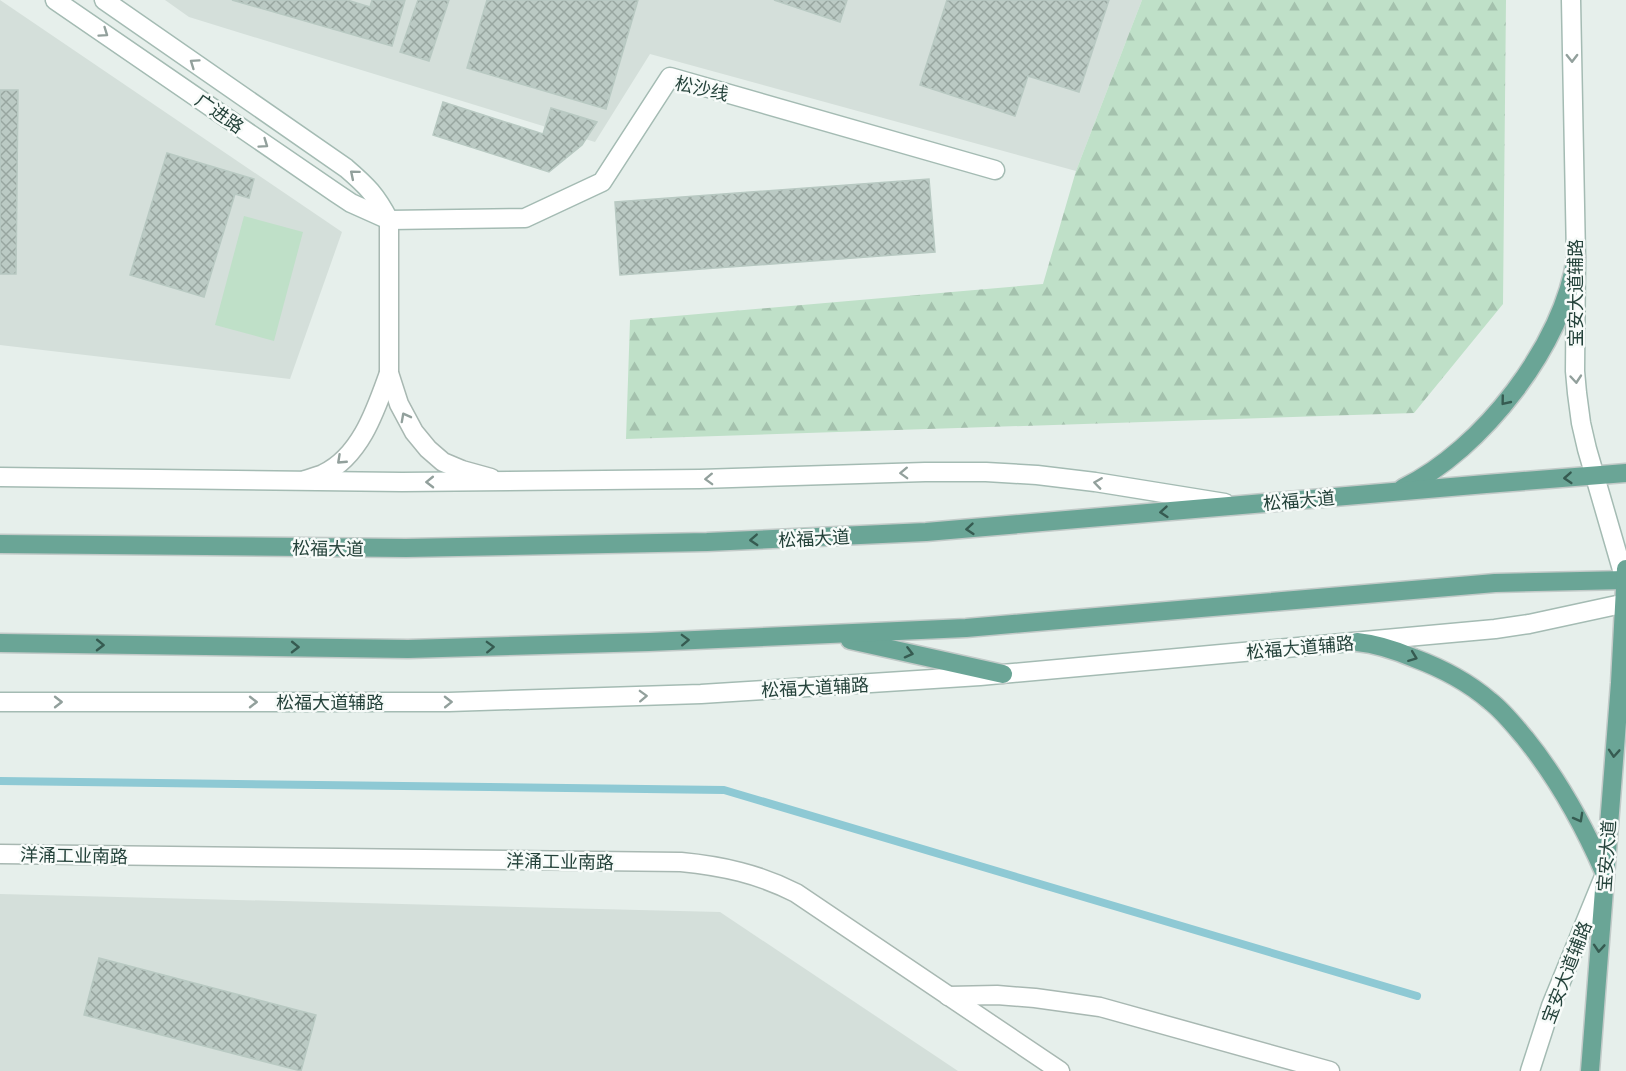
<svg xmlns="http://www.w3.org/2000/svg" width="1626" height="1071" viewBox="0 0 1626 1071" font-family="Ubuntu,'Noto Sans SC',sans-serif">
	<style>
		.built { fill: #d4dfda }
		.green { fill: #bfe0c8 }
		.forest { fill: url(#forest-firs) }
		.lines { fill: none; stroke-linecap: round; stroke-linejoin: round }
		.stream { stroke: #8ec9d4; stroke-width: 8 }
		.building { fill: url(#building-cross-hatch); stroke: #b8c9c2; stroke-width: 1.5 }
		.street-casing { stroke: #a8b8b2; stroke-width: 21 }
		.secondary-casing { stroke: #a4bbb3; stroke-width: 21 }
		.primary-casing { stroke: #c2cac8; stroke-width: 21 }
		.street { stroke: #fff; stroke-width: 18 }
		.secondary { stroke: #fff; stroke-width: 18 }
		.primary { stroke: #6aa596; stroke-width: 18 }
		.oneway { stroke: #92a09c }
		.oneway2 { stroke: #365b51 }
		.labels { text-anchor: middle; dominant-baseline: central; stroke-width: 5; stroke-linejoin: round; paint-order: stroke }
		.street-label { font-size: 18px; fill: #24423a; stroke: #f7fbf9 }
	</style>
	<defs>
		<pattern id="forest-firs" width="22" height="20" patternUnits="userSpaceOnUse" patternTransform="scale(1.5)"><rect width="22" height="20" fill="#bfe0c8"/><path d="M5 1l3.5 6h-7zM16 11l3.5 6h-7z" fill="#a4c1ad"/></pattern>
		<pattern id="building-cross-hatch" width="8" height="8" patternUnits="userSpaceOnUse" patternTransform="scale(1.5)"><rect width="8" height="8" fill="#bbcac4"/><path d="M0 0l8 8M0 8l8-8" fill="none" stroke="#98a6a0"/></pattern>
	</defs>
	<rect width="100%" height="100%" fill="#e6efeb"/>
	<!-- built -->
	<g class="built">
		<path d="M0 0 342 232 290 379 0 345Z"/>
		<path d="M165 0H1142L1076 171 650 54 595 142 189 17Z"/>
		<path d="M0 894 720 912 958 1071H0Z"/>
	</g>
	<!-- green -->
	<path class="green" d="M244 216 303 232 274 341 215 325Z"/>
	<!-- forest -->
	<path class="forest" d="M1142 0H1506L1503 304 1414 413 626 439 630 320 1043 284 1076 171Z"/>
	<g class="lines">
		<!-- stream -->
		<path class="stream" d="M0 781 724 790 1417 996"/>
	</g>
	<!-- building -->
	<g class="building">
		<path d="M232 0H347L370 7 372 0H405L392 46Z"/>
		<path d="M418 0H449L429 61 400 52Z"/>
		<path d="M487 0H638L606 109 467 68Z"/>
		<path d="M774 0H847L840 22Z"/>
		<path d="M947 0H1109L1079 92 1028 76 1015 116 920 85Z"/>
		<path d="M0 90H18L16 274H0Z"/>
		<path d="M443 102 543 134 551 108 597 122 582 145 549 172 433 135Z"/>
		<path d="M167 153 254 179 249 198 235 194 204 297 130 275Z"/>
		<path d="M929 179 935 252 620 275 615 202Z"/>
		<path d="M99 958 316 1015 301 1071 84 1015Z"/>
	</g>
	<g class="lines">
		<defs>
			<g id="street">
				<path d="M389 220V373L399 404 414 432 428 449 443 462 462 470 491 478"/>
				<path d="M305 480C311 478 318 476 323 474 361 456 376 409 389 373"/>
				<path d="M0 854 681 862C722 866 759 874 796 893L1060 1071"/>
				<path d="M948 996 997 995 1035 998 1100 1007 1330 1071"/>
			</g>
			<g id="secondary">
				<path d="M55 0 336 193 351 203 389 220 525 218 602 182 670 77 995 170"/>
				<path d="M104 0 346 168C367 186 376 195 389 220"/>
				<path d="M1571 0 1576 257 1575 371 1577 393 1581 423 1587 449 1625 580"/>
				<path d="M0 477 402 482 700 479 925 472H986L1037 475 1095 482 1225 503"/>
				<path d="M0 702H449L701 694 980 676 1495 629 1529 624 1626 603"/>
				<path d="M1530 1071 1551 1006 1603 879"/>
			</g>
			<g id="primary">
				<path d="M1403 488C1482 450 1564 344 1576 257"/>
				<path d="M0 544 406 548 707 542 926 532 1486 484 1626 473"/>
				<path d="M850 640 1003 674"/>
				<path d="M1357 642C1377 644 1395 650 1414 658 1441 668 1468 682 1490 701 1503 711 1514 725 1525 738 1558 779 1583 824 1604 872"/>
				<path d="M0 643 408 649 649 642 966 628 1495 583 1626 580"/>
				<path d="M1590 1071 1620 683 1626 569"/>
			</g>
		</defs>
		<!-- street casing -->
		<use href="#street" class="street-casing"/>
		<!-- secondary casing -->
		<use href="#secondary" class="secondary-casing"/>
		<!-- primary casing -->
		<use href="#primary" class="primary-casing"/>
		<!-- street -->
		<use href="#street" class="street"/>
		<!-- secondary -->
		<use href="#secondary" class="secondary"/>
		<!-- primary -->
		<use href="#primary" class="primary"/>
	</g>
	<!-- one-way arrows -->
	<defs><path id="oneway-chevron" d="M-2-3.5L2.5 0L-2 3.5" fill="none" stroke-width="1.6" stroke-linecap="round" stroke-linejoin="round" transform="scale(1.5)"/></defs>
	<g class="oneway">
		<use href="#oneway-chevron" transform="translate(104 33) rotate(35)"/>
		<use href="#oneway-chevron" transform="translate(1572 58) rotate(89)"/>
		<use href="#oneway-chevron" transform="translate(194 63) rotate(-145)"/>
		<use href="#oneway-chevron" transform="translate(264 144) rotate(35)"/>
		<use href="#oneway-chevron" transform="translate(354 174) rotate(-140)"/>
		<use href="#oneway-chevron" transform="translate(1576 379) rotate(85)"/>
		<use href="#oneway-chevron" transform="translate(405 417) rotate(-118)"/>
		<use href="#oneway-chevron" transform="translate(341 460) rotate(137)"/>
		<use href="#oneway-chevron" transform="translate(904 473) rotate(178)"/>
		<use href="#oneway-chevron" transform="translate(709 479) rotate(178)"/>
		<use href="#oneway-chevron" transform="translate(430 482) rotate(179)"/>
		<use href="#oneway-chevron" transform="translate(1098 483) rotate(-172)"/>
		<use href="#oneway-chevron" transform="translate(643 696) rotate(-2)"/>
		<use href="#oneway-chevron" transform="translate(58 702)"/>
		<use href="#oneway-chevron" transform="translate(253 702)"/>
		<use href="#oneway-chevron" transform="translate(448 702) rotate(-1)"/>
	</g>
	<g class="oneway2">
		<use href="#oneway-chevron" transform="translate(1505 401) rotate(129)"/>
		<use href="#oneway-chevron" transform="translate(1568 478) rotate(176)"/>
		<use href="#oneway-chevron" transform="translate(1164 512) rotate(175)"/>
		<use href="#oneway-chevron" transform="translate(970 529) rotate(175)"/>
		<use href="#oneway-chevron" transform="translate(754 540) rotate(177)"/>
		<use href="#oneway-chevron" transform="translate(685 640) rotate(-2)"/>
		<use href="#oneway-chevron" transform="translate(100 645) rotate(1)"/>
		<use href="#oneway-chevron" transform="translate(295 647) rotate(1)"/>
		<use href="#oneway-chevron" transform="translate(490 647) rotate(-2)"/>
		<use href="#oneway-chevron" transform="translate(909 653) rotate(14)"/>
		<use href="#oneway-chevron" transform="translate(1413 657) rotate(21)"/>
		<use href="#oneway-chevron" transform="translate(1614 753) rotate(94)"/>
		<use href="#oneway-chevron" transform="translate(1579 818) rotate(61)"/>
		<use href="#oneway-chevron" transform="translate(1599 948) rotate(94)"/>
	</g>
	<g class="labels">
		<!-- street labels -->
		<g class="street-label">
			<text transform="translate(702 88) rotate(13)">松沙线</text>
			<text transform="translate(220 113) rotate(35)">广进路</text>
			<text transform="translate(1575 293) rotate(-90)">宝安大道辅路</text>
			<text transform="translate(1299 500) rotate(-5)">松福大道</text>
			<text transform="translate(814 538) rotate(-3)">松福大道</text>
			<text transform="translate(328 548) rotate(1)">松福大道</text>
			<text transform="translate(1300 647) rotate(-5)">松福大道辅路</text>
			<text transform="translate(815 687) rotate(-3)">松福大道辅路</text>
			<text x="330" y="702">松福大道辅路</text>
			<text transform="translate(74 855) rotate(1)">洋涌工业南路</text>
			<text transform="translate(1606 856) rotate(-86)">宝安大道</text>
			<text transform="translate(560 861) rotate(1)">洋涌工业南路</text>
			<text transform="translate(1566 972) rotate(-69)">宝安大道辅路</text>
		</g>
	</g>
</svg>
